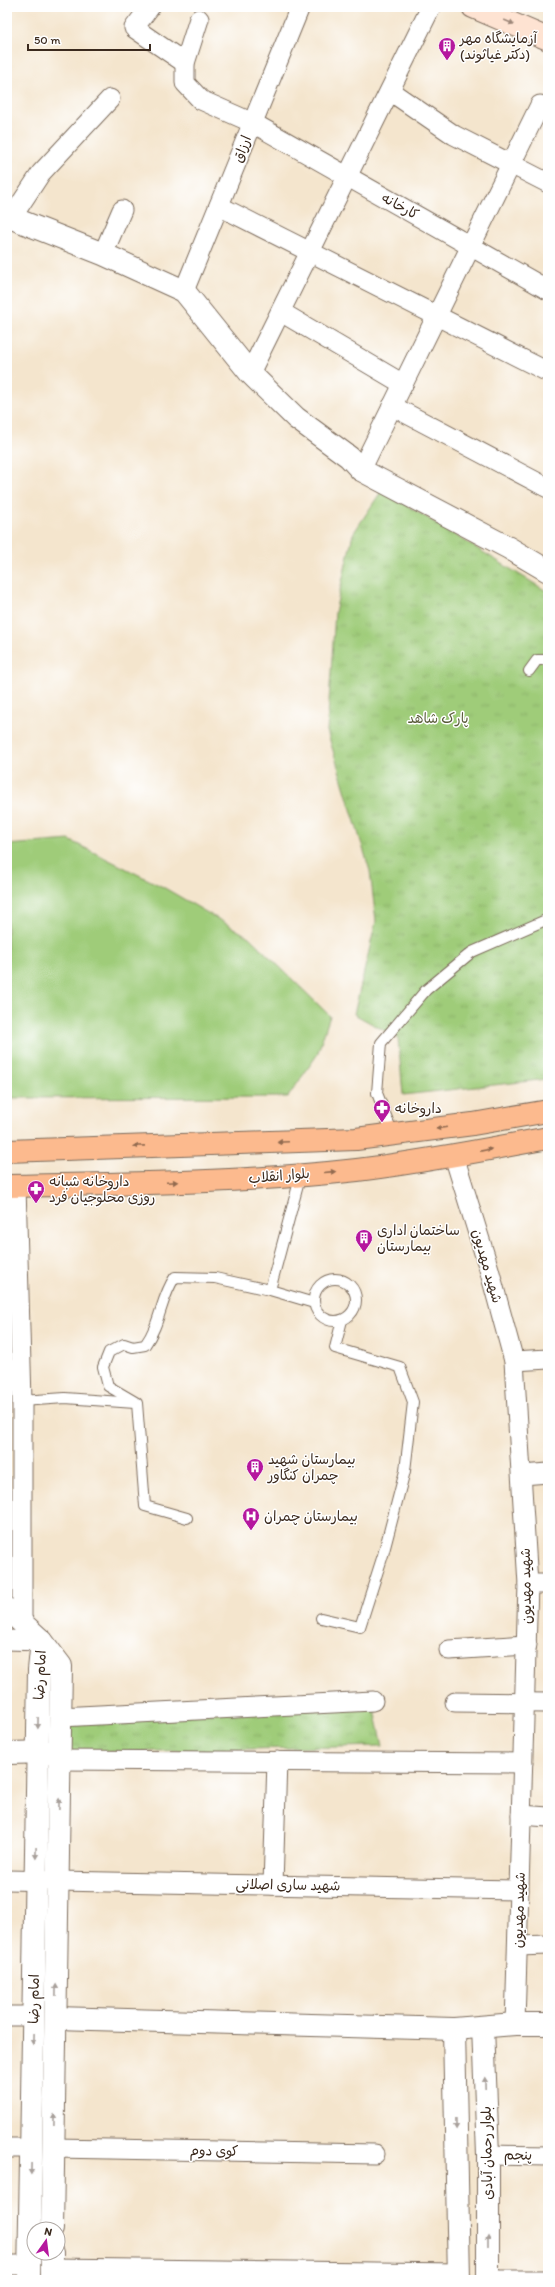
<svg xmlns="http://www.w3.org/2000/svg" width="555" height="2287" viewBox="0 0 555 2287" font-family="Itim,'Playpen Sans Arabic',sans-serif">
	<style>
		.grass { fill: #9fcc79; stroke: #6d7b4c }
		.park { fill: url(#park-tufts); stroke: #6d7b4c }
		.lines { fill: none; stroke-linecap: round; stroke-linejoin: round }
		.service-casing { stroke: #7c6b5b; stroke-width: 12 }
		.minor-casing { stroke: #7c6b5b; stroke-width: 21 }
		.tertiary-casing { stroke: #7c6b5b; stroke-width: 24 }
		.secondary-casing { stroke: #7c6b5b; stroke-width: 24 }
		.primary-casing { stroke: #7c6b5b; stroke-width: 24 }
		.service { stroke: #fff; stroke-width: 10 }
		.minor { stroke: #fff; stroke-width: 19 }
		.tertiary { stroke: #fff; stroke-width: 22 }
		.secondary { stroke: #fee3d2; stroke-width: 22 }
		.primary { stroke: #fcba8e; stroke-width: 22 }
		.oneway { fill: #9c8678 }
		.oneway2 { fill: #926b50 }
		.oneway3 { fill: #a79f9a }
		.labels { text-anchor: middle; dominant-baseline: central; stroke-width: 3; stroke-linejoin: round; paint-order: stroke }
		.poi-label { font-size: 14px; fill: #3b2a1e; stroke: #fff; text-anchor: start }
		.street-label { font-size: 14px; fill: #3b2a1e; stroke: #fff }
		.park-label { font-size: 14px; fill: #595b39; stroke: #fff }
	</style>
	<defs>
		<pattern id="park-tufts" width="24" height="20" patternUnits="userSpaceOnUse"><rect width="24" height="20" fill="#9fcc79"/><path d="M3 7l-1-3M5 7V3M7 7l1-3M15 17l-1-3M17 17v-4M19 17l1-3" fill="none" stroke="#8aaf68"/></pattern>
	</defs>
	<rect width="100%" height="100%" fill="#fff"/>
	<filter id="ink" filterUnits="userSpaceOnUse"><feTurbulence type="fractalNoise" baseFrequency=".025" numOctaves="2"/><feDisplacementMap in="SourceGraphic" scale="8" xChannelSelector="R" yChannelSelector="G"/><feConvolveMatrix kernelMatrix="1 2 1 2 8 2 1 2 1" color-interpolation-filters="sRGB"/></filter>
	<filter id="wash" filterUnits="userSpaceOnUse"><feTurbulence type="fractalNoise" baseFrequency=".012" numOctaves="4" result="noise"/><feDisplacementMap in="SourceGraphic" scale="16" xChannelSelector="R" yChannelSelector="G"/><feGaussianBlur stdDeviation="0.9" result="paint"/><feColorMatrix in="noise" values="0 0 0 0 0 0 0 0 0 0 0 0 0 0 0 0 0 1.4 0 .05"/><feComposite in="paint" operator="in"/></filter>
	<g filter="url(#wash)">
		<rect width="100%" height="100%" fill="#f4e5cd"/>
		<!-- grass -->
		<path class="grass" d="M69 840 163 887 249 937 330 1016 317 1055 288 1097 7 1098V845Z"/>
		<!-- park -->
		<g class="park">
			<path d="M382 490 548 592V1079L403 1095 398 1038 354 1014 376 921 370 871 327 731 335 612 353 534Z"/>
			<path d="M373 1701 383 1746 68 1753 66 1723Z"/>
		</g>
	</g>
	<g filter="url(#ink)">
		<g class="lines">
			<defs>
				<g id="service">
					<path d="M529 671 537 660H548"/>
					<path d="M393 1134 377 1093 381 1043 426 990 472 952 548 919"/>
					<circle cx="335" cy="1300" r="21"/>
					<path d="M270 1290 301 1174"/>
					<path d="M22 1401 65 1398 135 1403"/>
					<path d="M187 1518 145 1506 137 1403 108 1386 103 1367 109 1352 124 1344 133 1347 145 1345C161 1323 160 1299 175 1277L215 1278 270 1290 314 1303"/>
					<path d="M321 1618 360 1627 383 1555 405 1471 413 1402 400 1367 335 1348 342 1320"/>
				</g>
				<g id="minor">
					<path d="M150 7 134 28 185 63"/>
					<path d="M199 19 185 63V83L201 100 253 123 548 290"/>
					<path d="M390 91 454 135 548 183"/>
					<path d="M219 206 548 372"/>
					<path d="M12 217 41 173 110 99"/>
					<path d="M103 254 122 210"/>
					<path d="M184 291 300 7"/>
					<path d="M281 312 403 384"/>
					<path d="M250 373 431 7"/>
					<path d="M392 406 548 488"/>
					<path d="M361 470 540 105"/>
					<path d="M454 1156 489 1269 514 1361 528 1584 515 2024"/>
					<path d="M16 1186 22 1401V1622"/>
					<path d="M514 1361 548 1359"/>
					<path d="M522 1475 548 1473"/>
					<path d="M528 1584H548"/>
					<path d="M7 1640 42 1641"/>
					<path d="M449 1650 527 1645"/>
					<path d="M455 1702 548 1703"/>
					<path d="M60 1717 373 1701"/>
					<path d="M59 1760 523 1763"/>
					<path d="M521 1815 548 1817"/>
					<path d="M7 1880 519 1890"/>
					<path d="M273 1885 277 1761"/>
					<path d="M518 1946 548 1945"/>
					<path d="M7 2016H33"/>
					<path d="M7 2148H31"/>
					<path d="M54 2148 375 2154"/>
					<path d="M488 2155 548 2156"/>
					<path d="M7 2265H29"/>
					<path d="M52 2268 459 2273"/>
					<path d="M493 2280H548"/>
				</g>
				<g id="tertiary">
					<path d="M7 216 103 254 184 291 250 373 296 418 349 457 361 470 509 548 548 571"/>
					<path d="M7 1609 42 1641 61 1666 52 2229"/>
					<path d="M7 1753 52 1752"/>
					<path d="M56 2018 454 2029 515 2024H548"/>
					<path d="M483 2027 488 2155V2280"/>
					<path d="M454 2029 459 2280"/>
					<path d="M29 2280 39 1670 42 1641"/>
					<path d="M52 2280V2253"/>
				</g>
				<path id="secondary" d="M473 7 548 39"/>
				<g id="primary">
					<path d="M7 1151 356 1139 473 1124 548 1111"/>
					<path d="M7 1186C124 1184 241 1183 357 1170 421 1162 485 1150 548 1138"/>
				</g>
			</defs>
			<!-- service casing -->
			<use href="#service" class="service-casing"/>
			<!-- minor casing -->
			<use href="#minor" class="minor-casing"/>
			<!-- tertiary casing -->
			<use href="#tertiary" class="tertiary-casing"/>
			<!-- secondary casing -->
			<use href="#secondary" class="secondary-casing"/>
			<!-- primary casing -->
			<use href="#primary" class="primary-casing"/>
			<!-- service -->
			<use href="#service" class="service"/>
			<!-- minor -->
			<use href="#minor" class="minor"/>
			<!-- tertiary -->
			<use href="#tertiary" class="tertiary"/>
			<!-- secondary -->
			<use href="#secondary" class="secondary"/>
			<!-- primary -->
			<use href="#primary" class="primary"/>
		</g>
		<!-- one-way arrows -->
		<defs><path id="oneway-solid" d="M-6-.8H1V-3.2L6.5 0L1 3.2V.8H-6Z"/></defs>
		<use class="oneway" href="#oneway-solid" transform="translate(509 22) rotate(23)"/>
		<g class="oneway2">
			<use href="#oneway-solid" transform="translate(441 1128) rotate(173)"/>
			<use href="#oneway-solid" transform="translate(283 1142) rotate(177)"/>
			<use href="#oneway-solid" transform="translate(139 1146) rotate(179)"/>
			<use href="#oneway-solid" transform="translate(486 1150) rotate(-11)"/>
			<use href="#oneway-solid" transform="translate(330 1172) rotate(-5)"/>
			<use href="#oneway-solid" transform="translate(172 1182) rotate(-2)"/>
		</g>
		<g class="oneway3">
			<use href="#oneway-solid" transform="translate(38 1723) rotate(91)"/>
			<use href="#oneway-solid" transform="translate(59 1804) rotate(-89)"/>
			<use href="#oneway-solid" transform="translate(36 1853) rotate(91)"/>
			<use href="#oneway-solid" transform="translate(56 1990) rotate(-89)"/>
			<use href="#oneway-solid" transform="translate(33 2039) rotate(91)"/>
			<use href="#oneway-solid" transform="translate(485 2083) rotate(-92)"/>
			<use href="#oneway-solid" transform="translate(54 2120) rotate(-89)"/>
			<use href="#oneway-solid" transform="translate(456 2124) rotate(89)"/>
			<use href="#oneway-solid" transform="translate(31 2169) rotate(91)"/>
			<use href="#oneway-solid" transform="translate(488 2241) rotate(-90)"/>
		</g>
	</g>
	<!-- icons -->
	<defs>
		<symbol id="building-pin" viewBox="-11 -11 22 30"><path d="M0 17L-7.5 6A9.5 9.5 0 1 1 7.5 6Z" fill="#b5179e" stroke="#fff"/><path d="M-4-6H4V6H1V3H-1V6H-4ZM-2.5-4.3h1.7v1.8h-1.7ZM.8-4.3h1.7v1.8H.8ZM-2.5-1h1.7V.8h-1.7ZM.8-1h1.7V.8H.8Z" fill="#fff"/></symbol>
		<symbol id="pharmacy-pin" viewBox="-11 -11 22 30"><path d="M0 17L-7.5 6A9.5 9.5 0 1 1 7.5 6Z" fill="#b5179e" stroke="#fff"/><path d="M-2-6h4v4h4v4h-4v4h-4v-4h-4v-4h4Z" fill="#fff"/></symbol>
		<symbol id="hospital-pin" viewBox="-11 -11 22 30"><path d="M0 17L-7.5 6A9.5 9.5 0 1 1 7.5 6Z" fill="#b5179e" stroke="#fff"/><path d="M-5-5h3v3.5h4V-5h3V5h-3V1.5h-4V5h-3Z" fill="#fff"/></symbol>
	</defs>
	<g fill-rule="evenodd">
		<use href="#building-pin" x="437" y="36" width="20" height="27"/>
		<use href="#pharmacy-pin" x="372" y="1098" width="20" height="27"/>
		<use href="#pharmacy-pin" x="26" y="1179" width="20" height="27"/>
		<use href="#building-pin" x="354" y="1228" width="20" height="27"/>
		<use href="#building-pin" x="245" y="1457" width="20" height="27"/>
		<use href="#hospital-pin" x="241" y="1506" width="20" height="27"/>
	</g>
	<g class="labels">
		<!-- poi labels -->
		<g class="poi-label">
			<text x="460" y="38">آزمایشگاه مهر<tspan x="460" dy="16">(دکتر غیاثوند)</tspan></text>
			<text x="395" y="1108">داروخانه</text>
			<text x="49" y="1181">داروخانه شبانه<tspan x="49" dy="16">روزی محلوجیان فرد</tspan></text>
			<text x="377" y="1230">ساختمان اداری<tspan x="377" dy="16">بیمارستان</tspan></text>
			<text x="268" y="1459">بیمارستان شهید<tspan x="268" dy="16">چمران کنگاور</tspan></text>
			<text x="264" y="1516">بیمارستان چمران</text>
		</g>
		<!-- street labels -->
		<g class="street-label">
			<text transform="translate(242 149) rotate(-68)">ارزاق</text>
			<text transform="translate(400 206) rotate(29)">کارخانه</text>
			<text transform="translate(279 1176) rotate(-5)">بلوار انقلاب</text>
			<text transform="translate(487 1266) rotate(74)">شهید مهدیون</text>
			<text transform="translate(526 1586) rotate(-91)">شهید مهدیون</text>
			<text transform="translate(40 1675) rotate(-87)">امام رضا</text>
			<text transform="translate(288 1885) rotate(1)">شهید ساری اصلانی</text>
			<text transform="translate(519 1910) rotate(-88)">شهید مهدیون</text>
			<text transform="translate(34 1999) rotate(-89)">امام رضا</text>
			<text transform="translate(214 2151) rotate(1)">کوی دوم</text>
			<text transform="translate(487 2153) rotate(-91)">بلوار رحمان آبادی</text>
			<text transform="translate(518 2155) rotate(1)">پنجم</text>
		</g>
		<!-- park labels -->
		<g class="park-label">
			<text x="438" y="718">پارک شاهد</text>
		</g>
	</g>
	<!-- margin -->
	<rect width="555" height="2287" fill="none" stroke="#fff" stroke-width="24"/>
	<!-- north arrow -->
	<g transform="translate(46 2241) rotate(14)"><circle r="19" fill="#ffffff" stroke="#b1aaa5"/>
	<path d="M0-3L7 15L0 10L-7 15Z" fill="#b5179e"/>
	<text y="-6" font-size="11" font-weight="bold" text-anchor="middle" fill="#3b2a1e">N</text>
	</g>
	<!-- scale -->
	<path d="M28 44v6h122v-6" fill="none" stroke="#3b2a1e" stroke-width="2"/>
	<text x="34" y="44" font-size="12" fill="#3b2a1e" stroke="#ffffff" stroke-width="3" paint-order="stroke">50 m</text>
</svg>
